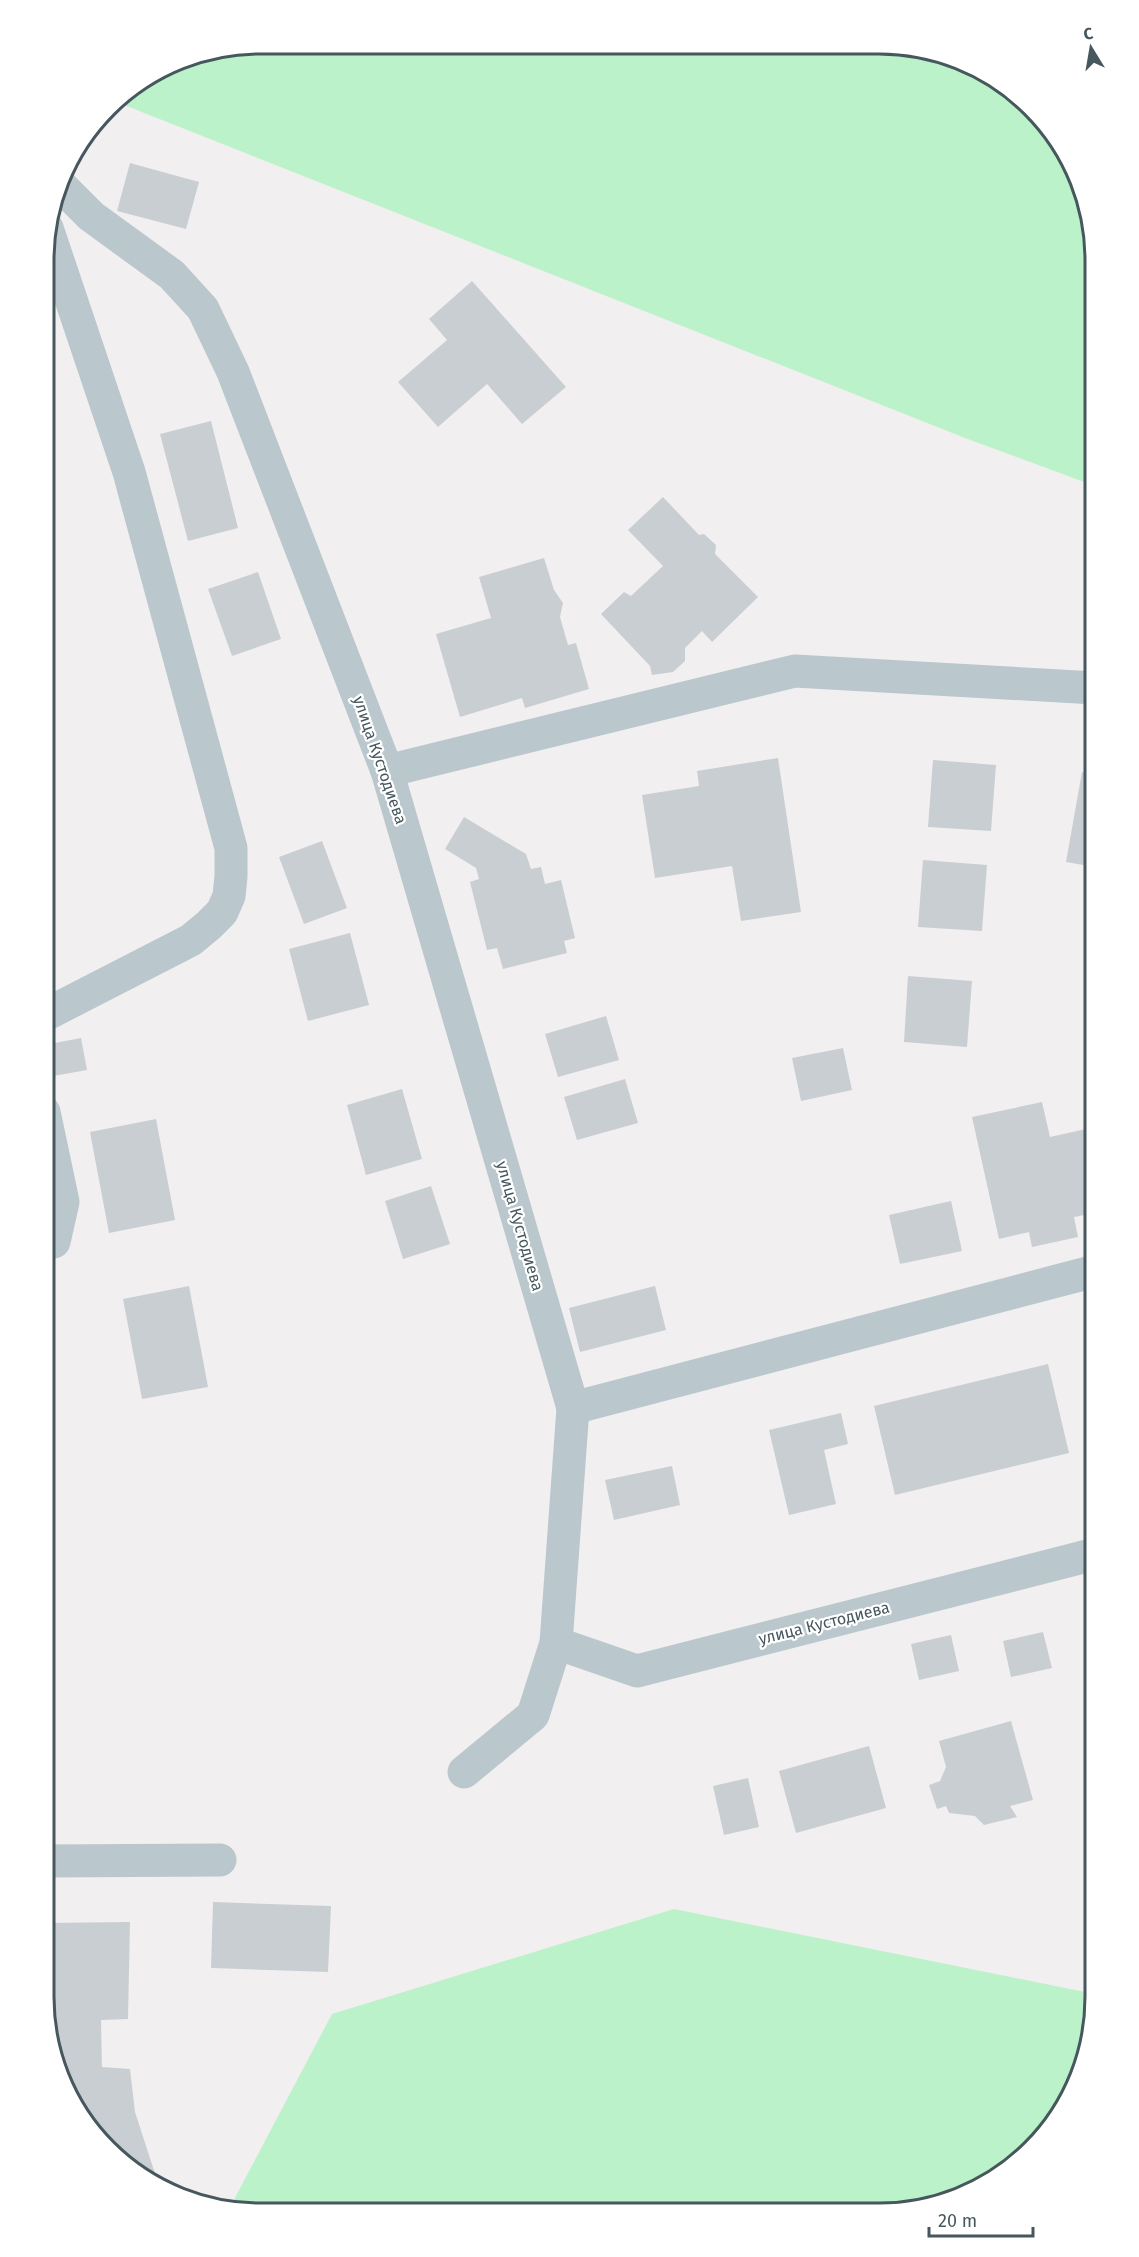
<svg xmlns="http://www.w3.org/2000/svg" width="1139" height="2257" viewBox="0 0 1139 2257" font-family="'Fira Sans',sans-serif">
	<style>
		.green { fill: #bcf2c9 }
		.building { fill: #c9ced2 }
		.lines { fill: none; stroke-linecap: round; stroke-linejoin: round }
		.minor { stroke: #bac7cd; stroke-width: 33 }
		.labels { text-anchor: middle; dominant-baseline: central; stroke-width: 4.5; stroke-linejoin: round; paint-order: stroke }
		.street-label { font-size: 16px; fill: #46575e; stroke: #fff }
		.rim { fill: none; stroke: #46575e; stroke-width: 3 }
	</style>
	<rect width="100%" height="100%" fill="#f2eff0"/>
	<!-- green -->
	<g class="green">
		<path d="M260 44 921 48 1022 98 1084 191 1095 260V486L965 438 114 101 178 60Z"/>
		<path d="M674 1909 1095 1994V2011L1079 2079 1050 2129 999 2177 948 2202 879 2213 228 2211 332 2014Z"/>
	</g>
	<!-- building -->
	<g class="building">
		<path d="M130 163 199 182 186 229 117 211Z"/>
		<path d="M472 281 566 387 522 424 487 384 438 427 398 382 447 340 429 319Z"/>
		<path d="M211 421 238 528 188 541 160 434Z"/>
		<path d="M663 497 699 535 704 534 716 545 715 554 758 597 712 642 702 631 685 648V661L673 672 652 675 650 666 601 614 624 592 631 596 663 566 628 530Z"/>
		<path d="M544 558 554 590 563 603 560 617 568 645 576 643 589 689 525 708 522 698 460 717 436 634 491 618 479 577Z"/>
		<path d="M258 572 281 639 232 656 208 589Z"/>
		<path d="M778 758 801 912 741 921 732 866 655 878 642 795 699 786 697 771Z"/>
		<path d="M933 760 996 765 991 831 928 827Z"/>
		<path d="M1082 772 1095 775V867L1066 862Z"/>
		<path d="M464 817 526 854 531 869 541 867 545 884 561 880 575 938 564 941 567 953 503 969 497 948 487 950 470 882 479 879 476 868 445 849Z"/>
		<path d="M322 841 347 908 304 924 279 857Z"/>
		<path d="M923 860 987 865 982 931 918 927Z"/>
		<path d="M350 933 369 1005 308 1021 289 949Z"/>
		<path d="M908 976 972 981 967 1047 904 1042Z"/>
		<path d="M606 1016 619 1060 558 1077 545 1034Z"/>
		<path d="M81 1038 87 1070 48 1077 44 1045Z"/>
		<path d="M843 1048 852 1090 801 1101 792 1058Z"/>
		<path d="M625 1079 638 1123 577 1140 564 1097Z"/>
		<path d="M402 1089 422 1159 366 1175 347 1105Z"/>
		<path d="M1042 1102 1050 1137 1086 1129 1095 1171V1213L1074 1217 1078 1237 1032 1247 1029 1232 999 1239 972 1117Z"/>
		<path d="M156 1119 175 1220 109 1233 90 1132Z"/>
		<path d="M431 1186 450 1244 403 1259 385 1201Z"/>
		<path d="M951 1201 962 1251 900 1264 889 1215Z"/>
		<path d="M189 1286 208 1387 142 1399 123 1299Z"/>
		<path d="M655 1286 666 1330 580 1352 569 1308Z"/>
		<path d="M1048 1364 1069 1453 895 1495 874 1406Z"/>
		<path d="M841 1413 848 1444 824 1450 836 1504 789 1515 769 1430Z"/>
		<path d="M672 1466 680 1505 614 1520 605 1480Z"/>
		<path d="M1043 1632 1052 1668 1011 1677 1003 1641Z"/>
		<path d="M951 1635 959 1671 919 1680 911 1644Z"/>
		<path d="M1011 1721 1033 1800 1010 1806 1017 1817 984 1825 975 1816 949 1813 946 1806 937 1809 929 1785 940 1781 946 1767 939 1741Z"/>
		<path d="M869 1746 886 1808 796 1833 779 1771Z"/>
		<path d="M748 1778 759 1827 724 1835 713 1786Z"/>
		<path d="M213 1902 331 1906 328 1972 211 1968Z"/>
		<path d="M130 1922 128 2019 101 2020 102 2067 130 2069 135 2112 159 2186 118 2160 55 2066 44 1997V1923Z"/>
	</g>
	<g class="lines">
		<!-- minor -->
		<g class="minor">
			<path d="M60 185 91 216 172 275 203 309 233 372 387 771 573 1408 556 1643 533 1715 464 1772"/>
			<path d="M387 771 795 671 1095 688"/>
			<path d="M45 1015 191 940 209 925 222 912 229 896 231 876V848L129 472 47 228"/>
			<path d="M44 1243 54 1242 63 1202 44 1112"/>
			<path d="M573 1408 1095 1271"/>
			<path d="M556 1643 637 1671 1095 1554"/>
			<path d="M44 1861 220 1860"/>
		</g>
	</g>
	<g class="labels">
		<!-- street labels -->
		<g class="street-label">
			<text transform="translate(380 760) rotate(71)">улица Кустодиева</text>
			<text transform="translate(520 1226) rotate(74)">улица Кустодиева</text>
			<text transform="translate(824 1623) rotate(-14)">улица Кустодиева</text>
		</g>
	</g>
	<!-- crop -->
	<path d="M0 0H1139V2257H0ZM260 54H879A206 206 0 0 1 1085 260V1997A206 206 0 0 1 879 2203H260A206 206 0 0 1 54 1997V260A206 206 0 0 1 260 54Z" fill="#fff" fill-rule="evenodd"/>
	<path class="rim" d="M260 54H879A206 206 0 0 1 1085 260V1997A206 206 0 0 1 879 2203H260A206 206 0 0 1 54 1997V260A206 206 0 0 1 260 54Z"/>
	<!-- north arrow -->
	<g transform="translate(1091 48) rotate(349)" stroke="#ffffff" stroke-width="4.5" paint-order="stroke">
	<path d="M0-4.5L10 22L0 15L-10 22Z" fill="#46575e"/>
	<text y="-9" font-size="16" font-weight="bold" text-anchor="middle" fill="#46575e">С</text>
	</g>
	<!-- scale -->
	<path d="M929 2227v9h104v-9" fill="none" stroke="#46575e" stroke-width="3"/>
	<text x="938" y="2227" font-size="18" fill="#46575e" stroke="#ffffff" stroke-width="4.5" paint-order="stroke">20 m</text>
</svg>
